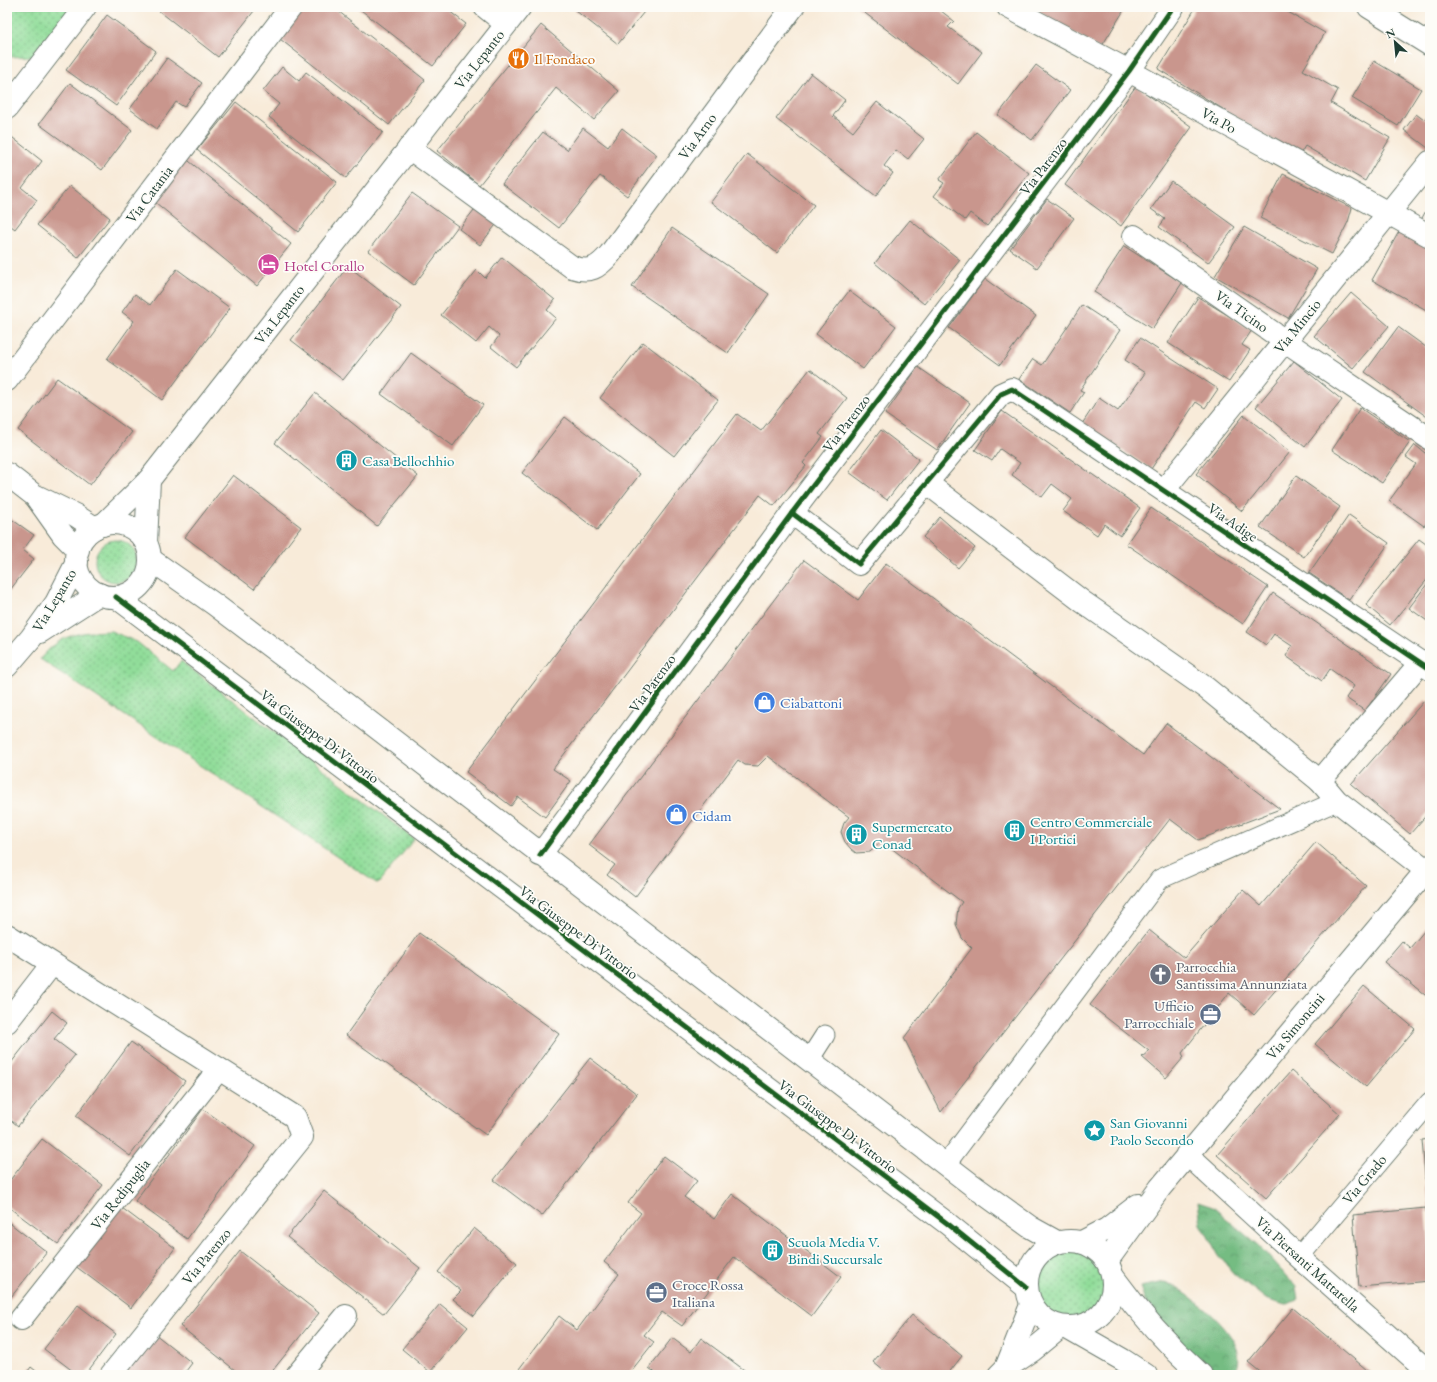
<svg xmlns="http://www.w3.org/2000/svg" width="1437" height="1382" viewBox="0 0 1437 1382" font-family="'EB Garamond',serif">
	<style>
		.grass { fill: url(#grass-dots); stroke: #588d67 }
		.forest { fill: url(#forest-crowns); stroke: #4a7c5b }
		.building { fill: #c9968d }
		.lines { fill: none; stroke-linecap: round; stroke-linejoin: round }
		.service-casing { stroke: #6b7a6e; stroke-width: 21 }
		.minor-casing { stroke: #6b7a6e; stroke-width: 24 }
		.tertiary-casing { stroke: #6b7a6e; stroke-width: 24 }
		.service { stroke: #fff; stroke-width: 19 }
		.minor { stroke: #fff; stroke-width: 22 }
		.tertiary { stroke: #fff; stroke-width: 22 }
		.cycleway-casing { stroke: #fdfcf7; stroke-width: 8 }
		.cycleway { stroke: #1b5e20; stroke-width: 5 }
		.labels { text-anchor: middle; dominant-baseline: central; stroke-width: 3.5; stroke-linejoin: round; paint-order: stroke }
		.food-label { font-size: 15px; fill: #c56008; stroke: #fdfcf7; text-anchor: start }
		.street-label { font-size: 15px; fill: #1f3d34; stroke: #fdfcf7 }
		.hotel-label { font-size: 15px; fill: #b23c85; stroke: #fdfcf7; text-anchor: start }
		.culture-label { font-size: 15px; fill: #0d838f; stroke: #fdfcf7; text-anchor: start }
		.shop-label { font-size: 15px; fill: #366cbe; stroke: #fdfcf7; text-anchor: start }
		.worship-label { font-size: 15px; fill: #5b616d; stroke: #fdfcf7; text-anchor: start }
		.service-label { font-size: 15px; fill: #4e5e75; stroke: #fdfcf7; text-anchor: end }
	</style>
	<defs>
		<pattern id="grass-dots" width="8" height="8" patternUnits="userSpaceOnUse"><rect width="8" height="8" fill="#91dd9a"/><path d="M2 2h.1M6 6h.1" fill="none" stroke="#76b47e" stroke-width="1.8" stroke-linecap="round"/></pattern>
		<pattern id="forest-crowns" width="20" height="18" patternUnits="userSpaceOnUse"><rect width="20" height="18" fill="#74bc82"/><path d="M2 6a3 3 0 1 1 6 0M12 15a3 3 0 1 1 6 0" fill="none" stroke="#5f9a6b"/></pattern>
	</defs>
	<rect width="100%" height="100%" fill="#fdfcf7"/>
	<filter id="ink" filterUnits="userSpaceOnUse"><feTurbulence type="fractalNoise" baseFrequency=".025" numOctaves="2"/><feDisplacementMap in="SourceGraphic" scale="8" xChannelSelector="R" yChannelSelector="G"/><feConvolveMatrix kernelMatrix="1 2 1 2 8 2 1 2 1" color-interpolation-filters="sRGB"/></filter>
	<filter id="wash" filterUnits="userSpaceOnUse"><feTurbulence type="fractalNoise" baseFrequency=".012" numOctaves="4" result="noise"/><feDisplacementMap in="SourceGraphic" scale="16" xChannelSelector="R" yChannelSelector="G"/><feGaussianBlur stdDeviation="0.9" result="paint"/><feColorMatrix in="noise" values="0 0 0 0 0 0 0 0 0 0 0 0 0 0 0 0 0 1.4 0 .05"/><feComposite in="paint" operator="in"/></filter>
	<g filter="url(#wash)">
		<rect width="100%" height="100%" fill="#f8ebd9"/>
		<!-- grass -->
		<g class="grass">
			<path d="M7 7H72L35 56 7 57Z"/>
			<circle cx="116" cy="561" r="21"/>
			<path d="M111 631 137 642 173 671 181 661 414 839 378 884 40 659C62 633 79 632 111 631Z"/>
			<circle cx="1070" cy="1285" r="40"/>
		</g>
		<!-- forest -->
		<g class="forest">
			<path d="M1198 1202 1213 1207 1261 1248 1296 1287 1298 1300 1285 1305 1266 1299 1234 1274 1219 1256 1201 1224Z"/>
			<path d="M1165 1282C1187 1291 1246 1335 1238 1364 1237 1367 1235 1370 1234 1372L1215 1375 1205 1370 1146 1303 1140 1287Z"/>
		</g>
		<g id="blocks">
			<!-- building -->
			<g class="building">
				<path d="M154 7H248L254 11 218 57Z"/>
				<path d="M305 7H333L425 80 389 125 280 39Z"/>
				<path d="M357 7H444L466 24 433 66Z"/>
				<path d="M571 7H648L618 44Z"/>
				<path d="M857 7H936L954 21 948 27 982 52 958 84Z"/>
				<path d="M1031 7H1126L1100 49Z"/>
				<path d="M1196 7H1279L1325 33 1303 70 1338 90 1331 103 1390 138 1365 181 1305 146 1299 156 1158 69Z"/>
				<path d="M107 15 156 51 116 106 66 70Z"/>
				<path d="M541 25 619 91 594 120 556 88 479 185 437 151Z"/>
				<path d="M167 58 202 83 184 107 176 102 157 129 130 109Z"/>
				<path d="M1374 61 1421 89 1398 126 1352 98Z"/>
				<path d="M1036 65 1070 90 1032 140 998 115Z"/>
				<path d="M282 67 299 81 306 72 383 132 346 178 269 117 279 104 263 91Z"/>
				<path d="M811 73 845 100 833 116 853 132 877 102 924 139 908 159 896 150 884 166 893 173 876 196 776 119Z"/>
				<path d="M70 83 132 130 102 170 39 124Z"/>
				<path d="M1136 86 1192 127 1121 226 1065 185Z"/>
				<path d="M236 102 337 182 298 232 197 150Z"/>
				<path d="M1430 111V146L1428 148 1404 130 1416 114 1424 120Z"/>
				<path d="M583 128 608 147 622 128 657 155 627 196 600 176 559 228 502 184 543 132 567 150Z"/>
				<path d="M976 132 1029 173 987 226 970 213 965 220 934 196 944 183 939 180Z"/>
				<path d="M8 134 42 161 22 188 37 200 15 229 7 223Z"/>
				<path d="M747 154 814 205 777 253 711 202Z"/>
				<path d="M184 157 291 244 257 286 150 198Z"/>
				<path d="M1283 174 1352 208 1348 222 1332 254 1260 218Z"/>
				<path d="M1171 181 1235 227 1208 263 1159 227 1165 219 1151 209Z"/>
				<path d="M70 186 110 218 78 258 37 225Z"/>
				<path d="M412 193 458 226 414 285 368 251Z"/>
				<path d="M1047 199 1074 218 1037 268 1010 249Z"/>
				<path d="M1430 203V225L1421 220Z"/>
				<path d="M478 205 499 221 480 245 459 229Z"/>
				<path d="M910 220 960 260 924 304 875 263Z"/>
				<path d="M1244 227 1317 269 1288 318 1215 276Z"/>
				<path d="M672 228 769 294 728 353 632 287Z"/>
				<path d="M1401 228 1430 244V312L1372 280Z"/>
				<path d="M1124 246 1182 283 1152 329 1094 292Z"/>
				<path d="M502 257 555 300 547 310 556 318 516 367 491 347 499 336 489 327 476 343 441 315 477 270 485 278Z"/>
				<path d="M348 266 401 307 343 380 291 340Z"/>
				<path d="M177 269 230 308 162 400 107 359 134 321 122 312 135 294 150 305Z"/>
				<path d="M985 279 1036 316 1000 365 949 328Z"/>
				<path d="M849 291 896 326 863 369 816 334Z"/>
				<path d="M1351 293 1389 326 1353 368 1314 336Z"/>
				<path d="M1198 297 1252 330 1242 345 1250 350 1229 382 1168 343Z"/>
				<path d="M1082 305 1120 330 1080 390 1084 392 1070 413 1019 379 1033 359 1042 365Z"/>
				<path d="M1398 327 1430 350V419L1365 372Z"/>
				<path d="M1140 338 1218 389 1205 408 1196 402 1151 469 1082 424 1099 398 1118 411 1145 373 1125 360Z"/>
				<path d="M643 342 718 400 674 456 600 398Z"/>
				<path d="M411 353 483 405 453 446 381 394Z"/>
				<path d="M1294 361 1342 400 1305 447 1256 407Z"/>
				<path d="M918 367 970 403 937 450 885 414Z"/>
				<path d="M810 369 847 398 819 434 823 437 803 463 806 466 774 506 760 495 553 769 571 781 545 817 518 797 511 806 466 772 737 414 761 431Z"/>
				<path d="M57 378 132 432 90 485 18 430Z"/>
				<path d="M315 393 418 476 377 526 275 443Z"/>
				<path d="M1360 408 1410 442 1382 483 1332 450Z"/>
				<path d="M1002 411 1140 508 1120 536 1104 524 1097 535 1063 511 1072 499 1052 484 1042 497 1012 475 1020 463 1000 449 992 461 975 450Z"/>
				<path d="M1244 415 1290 452 1242 511 1196 474Z"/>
				<path d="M565 417 640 474 597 530 522 473Z"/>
				<path d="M881 430 919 459 887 500 849 472Z"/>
				<path d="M1415 445 1430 457V518L1424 526 1389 501 1416 464 1406 457Z"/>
				<path d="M233 475 301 527 254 589 185 537Z"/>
				<path d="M1296 476 1340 507 1304 557 1260 527Z"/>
				<path d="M1151 508 1268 587 1243 624 1126 544Z"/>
				<path d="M1349 515 1389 543 1349 600 1309 573Z"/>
				<path d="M7 516 34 535 23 550 34 559 7 594Z"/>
				<path d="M940 517 975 548 958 568 923 537Z"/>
				<path d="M1419 539 1430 547V576L1390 625 1366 605Z"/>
				<path d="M804 560 858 600 886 563 1143 755 1166 723 1280 809 1198 840 1170 819 941 1112 904 1038 972 948 962 938 956 924 958 908 962 902 882 841 870 852 856 853 851 849 845 842 841 832 844 823 849 817 768 756 758 766 745 765 738 760 635 897 607 875 615 865 589 845Z"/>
				<path d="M1430 580V623L1409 608Z"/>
				<path d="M1273 593 1391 674 1365 711 1346 698 1354 686 1330 669 1322 681 1286 656 1292 646 1274 634 1266 645 1247 632Z"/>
				<path d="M1425 700 1430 704V811L1410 834 1351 784Z"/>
				<path d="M1316 842 1366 886 1254 1015 1229 993 1182 1053 1184 1057 1166 1078 1142 1057 1149 1051 1090 1005 1149 930 1184 958 1243 890 1261 906Z"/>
				<path d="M1430 924V999L1384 962 1402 941 1410 948Z"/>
				<path d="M419 933 559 1034 486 1135 346 1035Z"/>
				<path d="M1364 986 1415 1029 1366 1087 1315 1044Z"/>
				<path d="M52 1011 67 1023 54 1039 75 1055 18 1126 7 1117V1068Z"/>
				<path d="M131 1042 185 1081 130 1156 76 1116Z"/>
				<path d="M590 1058 637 1094 542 1216 494 1180Z"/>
				<path d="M1291 1071 1340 1114 1266 1198 1217 1155Z"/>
				<path d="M203 1109 255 1146 187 1239 135 1201Z"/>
				<path d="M42 1139 103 1185 58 1244 7 1206V1184Z"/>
				<path d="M1430 1139V1212H1428L1422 1140Z"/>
				<path d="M664 1156 697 1181 684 1197 714 1219 732 1194 841 1277 812 1316 734 1257 682 1326 662 1312 644 1335 654 1342 628 1375H519L516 1373 559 1316 577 1330 619 1274 604 1262 641 1213 628 1203Z"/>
				<path d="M324 1191 420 1268 384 1314 287 1237Z"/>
				<path d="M118 1205 175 1248 131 1308 74 1265Z"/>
				<path d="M1426 1208 1430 1253V1281L1359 1287 1353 1215Z"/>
				<path d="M7 1221 47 1252 7 1302Z"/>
				<path d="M474 1228 517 1263 474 1316 453 1299 461 1291 438 1272Z"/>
				<path d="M240 1251 319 1313 269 1375H241L180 1326Z"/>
				<path d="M440 1304 468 1327 430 1372 402 1349Z"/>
				<path d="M78 1305 116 1334 85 1375H78L44 1349Z"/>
				<path d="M1293 1308 1373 1375H1264L1248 1362Z"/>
				<path d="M912 1315 962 1356 947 1375H889L873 1362Z"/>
				<path d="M155 1334 192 1363 183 1375H124Z"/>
				<path d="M672 1338 691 1352 701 1338 751 1375H658L649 1368Z"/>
				<path d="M31 1367 41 1375H25Z"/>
			</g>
		</g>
	</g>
	<g filter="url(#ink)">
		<use href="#blocks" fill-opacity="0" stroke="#6b7a6e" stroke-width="1"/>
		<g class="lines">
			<defs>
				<g id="service">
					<path d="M809 1060 825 1035"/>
					<path d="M946 1164 1160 879 1337 801"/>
					<path d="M1299 1257 1430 1102"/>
				</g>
				<g id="minor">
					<path d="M485 7 506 24"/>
					<path d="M1008 7 1129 71 1430 236"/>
					<path d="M7 108 85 7"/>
					<path d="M409 148 572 267C590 273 598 268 610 254L793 7"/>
					<path d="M1134 236 1285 341 1430 439"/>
					<path d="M7 380 291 7"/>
					<path d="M928 484 1083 602 1206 688 1320 781 1337 801 1430 873"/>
					<path d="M1164 490 1430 162"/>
					<path d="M792 513 859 564 1001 394 1012 389 1430 669"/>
					<path d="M1320 781 1421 662"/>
					<path d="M540 855 792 513 1129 71 1173 7"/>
					<path d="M7 935 295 1117 302 1137 111 1375"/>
					<path d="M7 1022 52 964"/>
					<path d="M1187 1154 1299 1257 1430 1373"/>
					<path d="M21 1319 219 1069"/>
					<path d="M297 1375 346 1316"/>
				</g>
				<g id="tertiary">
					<path d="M1369 7 1430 45"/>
					<path d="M7 474 34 495 75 515 95 528"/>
					<path d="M36 497 63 535 78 550"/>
					<circle cx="113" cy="560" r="37"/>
					<path d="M103 525 149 480 520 7"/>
					<path d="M146 543 149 480"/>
					<path d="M150 559 214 604 316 681 972 1185 1030 1227 1057 1242"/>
					<path d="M116 597 948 1224 1026 1287"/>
					<path d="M40 632 99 594"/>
					<path d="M7 666 31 638 56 603 77 562"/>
					<circle cx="1070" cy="1284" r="43"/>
					<path d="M1082 1242 1107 1229 1138 1205"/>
					<path d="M1107 1261 1160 1188 1430 866"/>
					<path d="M1114 1278C1140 1314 1168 1345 1201 1375"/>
					<path d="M1067 1328 1123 1360 1146 1375"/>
					<path d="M1006 1368 1031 1305"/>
					<path d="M999 1375 1006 1368 1033 1350 1061 1327"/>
				</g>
			</defs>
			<!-- service casing -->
			<use href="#service" class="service-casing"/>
			<!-- minor casing -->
			<use href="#minor" class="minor-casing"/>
			<!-- tertiary casing -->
			<use href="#tertiary" class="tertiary-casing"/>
			<!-- service -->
			<use href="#service" class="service"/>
			<!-- minor -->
			<use href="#minor" class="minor"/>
			<!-- tertiary -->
			<use href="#tertiary" class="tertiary"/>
			<defs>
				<g id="cycleway">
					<path d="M792 513 859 564 1001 394 1012 389 1430 669"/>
					<path d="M116 597 948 1224 1026 1287"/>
					<path d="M540 855 792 513 1129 71 1173 7"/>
				</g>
			</defs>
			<!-- cycleway casing -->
			<use href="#cycleway" class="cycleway-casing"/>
			<!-- cycleway -->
			<use href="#cycleway" class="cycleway"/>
		</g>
	</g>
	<!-- icons -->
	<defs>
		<symbol id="restaurant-disc" viewBox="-11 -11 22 22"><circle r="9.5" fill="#e8710a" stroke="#fdfcf7"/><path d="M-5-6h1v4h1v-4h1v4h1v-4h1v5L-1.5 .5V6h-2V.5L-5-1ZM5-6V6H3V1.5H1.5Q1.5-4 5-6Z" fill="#fff"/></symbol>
		<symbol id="hotel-disc" viewBox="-11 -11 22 22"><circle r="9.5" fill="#d1479c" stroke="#fdfcf7"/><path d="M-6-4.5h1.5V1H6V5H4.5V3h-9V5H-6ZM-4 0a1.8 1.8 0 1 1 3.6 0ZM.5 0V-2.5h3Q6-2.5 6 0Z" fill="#fff"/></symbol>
		<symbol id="building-disc" viewBox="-11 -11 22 22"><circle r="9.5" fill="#0f9aa8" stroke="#fdfcf7"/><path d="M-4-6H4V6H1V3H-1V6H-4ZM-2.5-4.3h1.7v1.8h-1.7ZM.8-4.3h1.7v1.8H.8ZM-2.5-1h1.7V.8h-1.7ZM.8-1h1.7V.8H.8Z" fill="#fff"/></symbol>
		<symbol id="shop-disc" viewBox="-11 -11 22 22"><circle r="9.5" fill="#3f7fe0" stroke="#fdfcf7"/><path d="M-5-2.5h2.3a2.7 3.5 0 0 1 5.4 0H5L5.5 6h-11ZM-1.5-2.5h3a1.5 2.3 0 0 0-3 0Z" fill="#fff"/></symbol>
		<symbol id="church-disc" viewBox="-11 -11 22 22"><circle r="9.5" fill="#6b7280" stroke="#fdfcf7"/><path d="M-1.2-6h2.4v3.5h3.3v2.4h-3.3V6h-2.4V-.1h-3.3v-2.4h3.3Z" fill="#fff"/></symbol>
		<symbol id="office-disc" viewBox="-11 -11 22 22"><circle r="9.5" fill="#5c6f8a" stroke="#fdfcf7"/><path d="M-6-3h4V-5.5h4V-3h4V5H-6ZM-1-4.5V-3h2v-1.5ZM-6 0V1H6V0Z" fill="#fff"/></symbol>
		<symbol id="sight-disc" viewBox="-11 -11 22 22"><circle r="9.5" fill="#0f9aa8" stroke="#fdfcf7"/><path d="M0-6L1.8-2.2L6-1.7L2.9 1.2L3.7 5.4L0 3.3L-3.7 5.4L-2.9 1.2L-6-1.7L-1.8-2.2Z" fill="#fff"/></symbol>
	</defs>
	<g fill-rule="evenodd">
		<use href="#restaurant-disc" x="506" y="46" width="25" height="25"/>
		<use href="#hotel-disc" x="256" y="252" width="25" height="25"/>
		<use href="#building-disc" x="334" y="448" width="25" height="25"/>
		<use href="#shop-disc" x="752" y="690" width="25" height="25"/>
		<use href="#shop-disc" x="664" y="802" width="25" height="25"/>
		<use href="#building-disc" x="1002" y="818" width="25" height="25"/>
		<use href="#building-disc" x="844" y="822" width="25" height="25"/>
		<use href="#church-disc" x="1148" y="962" width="25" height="25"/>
		<use href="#office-disc" x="1198" y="1002" width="25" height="25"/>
		<use href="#sight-disc" x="1082" y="1118" width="25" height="25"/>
		<use href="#building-disc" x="760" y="1238" width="25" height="25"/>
		<use href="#office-disc" x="644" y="1280" width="25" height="25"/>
	</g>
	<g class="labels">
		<!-- food labels -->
		<g class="food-label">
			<text x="534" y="58">Il Fondaco</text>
		</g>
		<!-- street labels -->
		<g class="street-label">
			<text transform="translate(479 59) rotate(-52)">Via Lepanto</text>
			<text transform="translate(1219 120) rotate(29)">Via Po</text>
			<text transform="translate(697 136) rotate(-54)">Via Arno</text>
			<text transform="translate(1043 166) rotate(-53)">Via Parenzo</text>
			<text transform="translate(149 194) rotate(-53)">Via Catania</text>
			<text transform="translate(1242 311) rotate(35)">Via Ticino</text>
			<text transform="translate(279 314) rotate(-52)">Via Lepanto</text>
			<text transform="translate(1297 326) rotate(-51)">Via Mincio</text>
			<text transform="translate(846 423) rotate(-53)">Via Parenzo</text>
			<text transform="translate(1233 522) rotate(34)">Via Adige</text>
			<text transform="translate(54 600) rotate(-59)">Via Lepanto</text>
			<text transform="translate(652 683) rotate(-54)">Via Parenzo</text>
			<text transform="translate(320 736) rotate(37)">Via Giuseppe Di Vittorio</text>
			<text transform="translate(579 932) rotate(37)">Via Giuseppe Di Vittorio</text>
			<text transform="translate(1295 1026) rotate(-50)">Via Simoncini</text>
			<text transform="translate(838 1126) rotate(37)">Via Giuseppe Di Vittorio</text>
			<text transform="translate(1364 1179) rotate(-50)">Via Grado</text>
			<text transform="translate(120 1194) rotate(-52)">Via Redipuglia</text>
			<text transform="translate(206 1256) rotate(-51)">Via Parenzo</text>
			<text transform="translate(1308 1264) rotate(42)">Via Piersanti Mattarella</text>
		</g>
		<!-- hotel labels -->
		<g class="hotel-label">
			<text x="284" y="265">Hotel Corallo</text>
		</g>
		<!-- culture labels -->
		<g class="culture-label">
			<text x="362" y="460">Casa Bellochhio</text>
			<text x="1030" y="821">Centro Commerciale<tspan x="1030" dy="17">I Portici</tspan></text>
			<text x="872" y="826">Supermercato<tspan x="872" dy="17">Conad</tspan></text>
			<text x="1110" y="1122">San Giovanni<tspan x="1110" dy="17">Paolo Secondo</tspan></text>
			<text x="788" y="1241">Scuola Media V.<tspan x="788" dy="17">Bindi Succursale</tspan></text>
		</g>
		<!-- shop labels -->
		<g class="shop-label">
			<text x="780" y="702">Ciabattoni</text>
			<text x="692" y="815">Cidam</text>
		</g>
		<!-- worship labels -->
		<g class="worship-label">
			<text x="1176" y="966">Parrocchia<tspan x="1176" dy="17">Santissima Annunziata</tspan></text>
		</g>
		<!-- service labels -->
		<g class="service-label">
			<text x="1194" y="1005">Ufficio<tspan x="1194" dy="17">Parrocchiale</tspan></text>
			<text x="672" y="1284" text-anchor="start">Croce Rossa<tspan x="672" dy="17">Italiana</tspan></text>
		</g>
	</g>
	<!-- margin -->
	<rect width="1437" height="1382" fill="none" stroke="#fdfcf7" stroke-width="24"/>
	<!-- north arrow -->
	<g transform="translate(1395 42) rotate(333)" stroke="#fdfcf7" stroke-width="3" paint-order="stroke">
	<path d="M0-3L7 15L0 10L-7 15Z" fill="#1f3d34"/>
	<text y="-6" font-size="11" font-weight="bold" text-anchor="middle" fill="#1f3d34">N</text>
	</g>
</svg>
